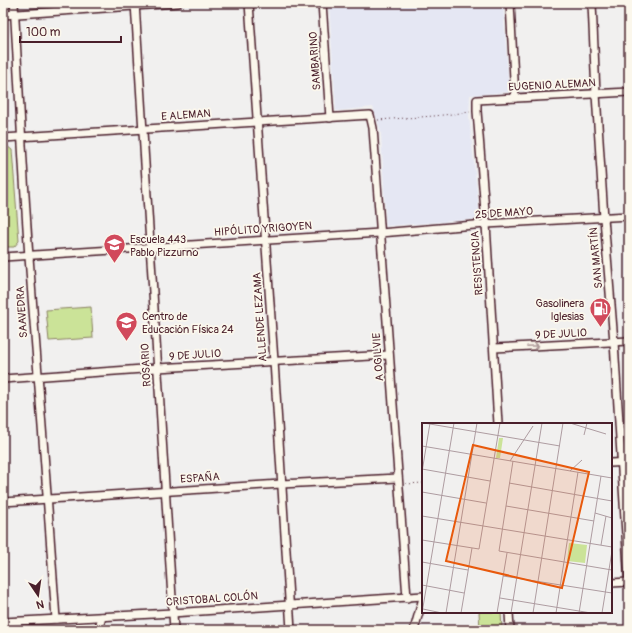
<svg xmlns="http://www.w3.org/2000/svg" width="632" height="633" viewBox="0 0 632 633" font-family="Pangolin,sans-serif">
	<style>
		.built { fill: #e5e7f3 }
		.green { fill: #cbe398; stroke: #8a8162 }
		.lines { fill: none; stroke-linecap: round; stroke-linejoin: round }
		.minor-casing { stroke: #4a1f2b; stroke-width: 10 }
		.path { stroke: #4a1f2b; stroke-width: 1; stroke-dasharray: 1 3; stroke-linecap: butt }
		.minor { stroke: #fbf7ec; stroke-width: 7 }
		.oneway { stroke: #ab9695 }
		.labels { text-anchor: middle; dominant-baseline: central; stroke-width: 3.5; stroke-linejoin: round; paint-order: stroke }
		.street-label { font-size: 11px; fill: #4a1f2b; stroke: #fbf7ec }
		.poi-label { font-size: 11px; fill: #4a1f2b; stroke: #fbf7ec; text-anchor: start }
		.inset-road { fill: none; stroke: #ae9ca1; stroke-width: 1 }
		.view { fill: #e8590c; fill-opacity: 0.15; stroke: #e8590c; stroke-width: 2 }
		.inset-edge { fill: none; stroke: #4a1f2b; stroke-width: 2 }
	</style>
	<rect width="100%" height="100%" fill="#f1f0ef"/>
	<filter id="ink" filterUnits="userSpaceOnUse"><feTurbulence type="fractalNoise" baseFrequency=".025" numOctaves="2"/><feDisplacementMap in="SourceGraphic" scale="8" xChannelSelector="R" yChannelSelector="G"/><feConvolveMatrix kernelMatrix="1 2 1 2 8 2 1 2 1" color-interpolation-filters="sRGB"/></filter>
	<g filter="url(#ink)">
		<!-- built -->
		<path class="built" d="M329 3H503L509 92 470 95 469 117 480 219 386 226 381 132 373 107 336 111Z"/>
		<!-- green -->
		<g class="green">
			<path d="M3 146H7L12 150 19 241 14 247H3Z"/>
			<path d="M91 307 93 338 49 341 46 310Z"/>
			<path d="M479 612H501L502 630H480Z"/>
		</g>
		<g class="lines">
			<defs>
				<g id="minor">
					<path d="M14 3C19 88 23 172 29 257 38 378 48 498 56 619"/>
					<path d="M135 3 174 630"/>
					<path d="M249 3 274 361 291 630"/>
					<path d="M322 3 330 118"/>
					<path d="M510 3 515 98"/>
					<path d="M592 3 596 94 604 218 614 342 629 583"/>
					<path d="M3 15 178 3"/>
					<path d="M3 138 370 115 373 128 407 598"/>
					<path d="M3 257 380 233 486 224 629 216"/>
					<path d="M494 348 629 341"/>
					<path d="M3 379 157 368 389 355"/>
					<path d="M498 424 486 224 477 111V100L629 92"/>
					<path d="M611 463 629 462"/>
					<path d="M3 502 281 484 398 478"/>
					<path d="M611 583 629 582"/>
					<path d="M509 612 510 630"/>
					<path d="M3 622 172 613 423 596"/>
					<path d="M97 630 100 624 102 617"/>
					<path d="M414 630 423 598"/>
				</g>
			</defs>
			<!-- minor casing -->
			<use href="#minor" class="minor-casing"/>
			<!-- path -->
			<g class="path">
				<path d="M378 120 434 116 470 112"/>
				<path d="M406 484 423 483"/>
			</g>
			<!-- minor -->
			<use href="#minor" class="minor"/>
		</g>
		<!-- one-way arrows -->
		<defs><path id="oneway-shaft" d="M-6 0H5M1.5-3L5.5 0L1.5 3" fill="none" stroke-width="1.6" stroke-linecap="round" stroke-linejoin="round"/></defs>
		<use class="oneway" href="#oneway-shaft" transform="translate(533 346) rotate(-3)"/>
	</g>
	<!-- icons -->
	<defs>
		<symbol id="school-pin" viewBox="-11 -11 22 30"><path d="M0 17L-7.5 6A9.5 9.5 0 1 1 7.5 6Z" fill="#d1495b" stroke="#fbf7ec"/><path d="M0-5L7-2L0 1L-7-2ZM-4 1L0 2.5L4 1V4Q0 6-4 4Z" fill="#fff"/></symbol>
		<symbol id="fuel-pin" viewBox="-11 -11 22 30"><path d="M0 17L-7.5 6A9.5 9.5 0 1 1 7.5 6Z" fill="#d1495b" stroke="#fbf7ec"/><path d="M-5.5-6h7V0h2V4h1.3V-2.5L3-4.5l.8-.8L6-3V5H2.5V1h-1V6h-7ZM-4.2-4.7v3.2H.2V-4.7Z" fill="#fff"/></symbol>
	</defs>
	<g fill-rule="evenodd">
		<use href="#school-pin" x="102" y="232" width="25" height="34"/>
		<use href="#fuel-pin" x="588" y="296" width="25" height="34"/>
		<use href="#school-pin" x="114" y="310" width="25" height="34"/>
	</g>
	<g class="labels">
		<!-- street labels -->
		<g class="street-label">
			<text transform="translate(315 61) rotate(-94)">SAMBARINO</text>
			<text transform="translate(552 85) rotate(-3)">EUGENIO ALEMAN</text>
			<text transform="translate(186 115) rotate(-4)">E ALEMAN</text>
			<text transform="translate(504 213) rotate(-4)">25 DE MAYO</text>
			<text transform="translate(263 229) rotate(-4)">HIPÓLITO YRIGOYEN</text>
			<text transform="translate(596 258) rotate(-95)">SAN MARTÍN</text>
			<text transform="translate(477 263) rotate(-94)">RESISTENCIA</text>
			<text transform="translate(22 312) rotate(-94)">SAAVEDRA</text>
			<text transform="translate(260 317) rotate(-94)">ALLENDE LEZAMA</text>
			<text transform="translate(561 334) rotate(-3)">9 DE JULIO</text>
			<text transform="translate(195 355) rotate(-4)">9 DE JULIO</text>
			<text transform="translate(378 357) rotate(-94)">A OGILVIE</text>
			<text transform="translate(146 365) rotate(-93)">ROSARIO</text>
			<text transform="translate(200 478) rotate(-4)">ESPAÑA</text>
			<text transform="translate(212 599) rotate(-4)">CRISTOBAL COLÓN</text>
		</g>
		<!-- poi labels -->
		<g class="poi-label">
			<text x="130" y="239">Escuela 443<tspan x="130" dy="13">Pablo Pizzurno</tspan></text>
			<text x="584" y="303" text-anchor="end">Gasolinera<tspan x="584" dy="13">Iglesias</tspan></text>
			<text x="142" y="316">Centro de<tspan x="142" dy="13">Educación Física 24</tspan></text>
		</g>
	</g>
	<!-- overview -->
	<g transform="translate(422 423)">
		<rect width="190" height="190" fill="#f1f0ef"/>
		<path d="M77 15H81L78 35H74ZM147 120 165 122 163 140 145 138Z" fill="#cbe398"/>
		<path class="inset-road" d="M2 0 138 23M148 0 184 11M162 12 165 0M0 23 190 55M88 38 111 3M91 38 77 128 190 147M0 46 68 58M148 48 160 37M0 49 8 0M87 60 190 78M0 69 64 80M84 83 172 98M173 90 190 95M0 93 190 124M0 117 57 126 78 0M179 122 184 93M0 139 46 147M81 153 190 170M0 162 42 170M78 175 169 190M1 186 20 190M0 190 32 0M24 190 55 0M39 190 50 125M75 190 85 130M89 190 120 0M111 190 141 0M134 190 156 49M157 190 179 53M180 190 190 128"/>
		<path class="view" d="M51 22 167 49 140 165 24 138Z"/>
		<rect width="190" height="190" class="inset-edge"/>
	</g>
	<!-- margin -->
	<rect width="632" height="633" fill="none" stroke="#fbf7ec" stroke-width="16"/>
	<rect x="8" y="8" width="616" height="617" fill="none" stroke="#4a1f2b" stroke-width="1.5" filter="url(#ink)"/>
	<!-- north arrow -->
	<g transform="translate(38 595) rotate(167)" stroke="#fbf7ec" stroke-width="3" paint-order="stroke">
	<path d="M0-3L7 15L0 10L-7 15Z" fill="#4a1f2b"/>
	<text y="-6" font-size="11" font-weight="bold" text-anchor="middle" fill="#4a1f2b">N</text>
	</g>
	<!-- scale -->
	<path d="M20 36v6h101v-6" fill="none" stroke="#4a1f2b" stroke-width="2"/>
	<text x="26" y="36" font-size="12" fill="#4a1f2b" stroke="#fbf7ec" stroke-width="3" paint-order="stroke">100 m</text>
</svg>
